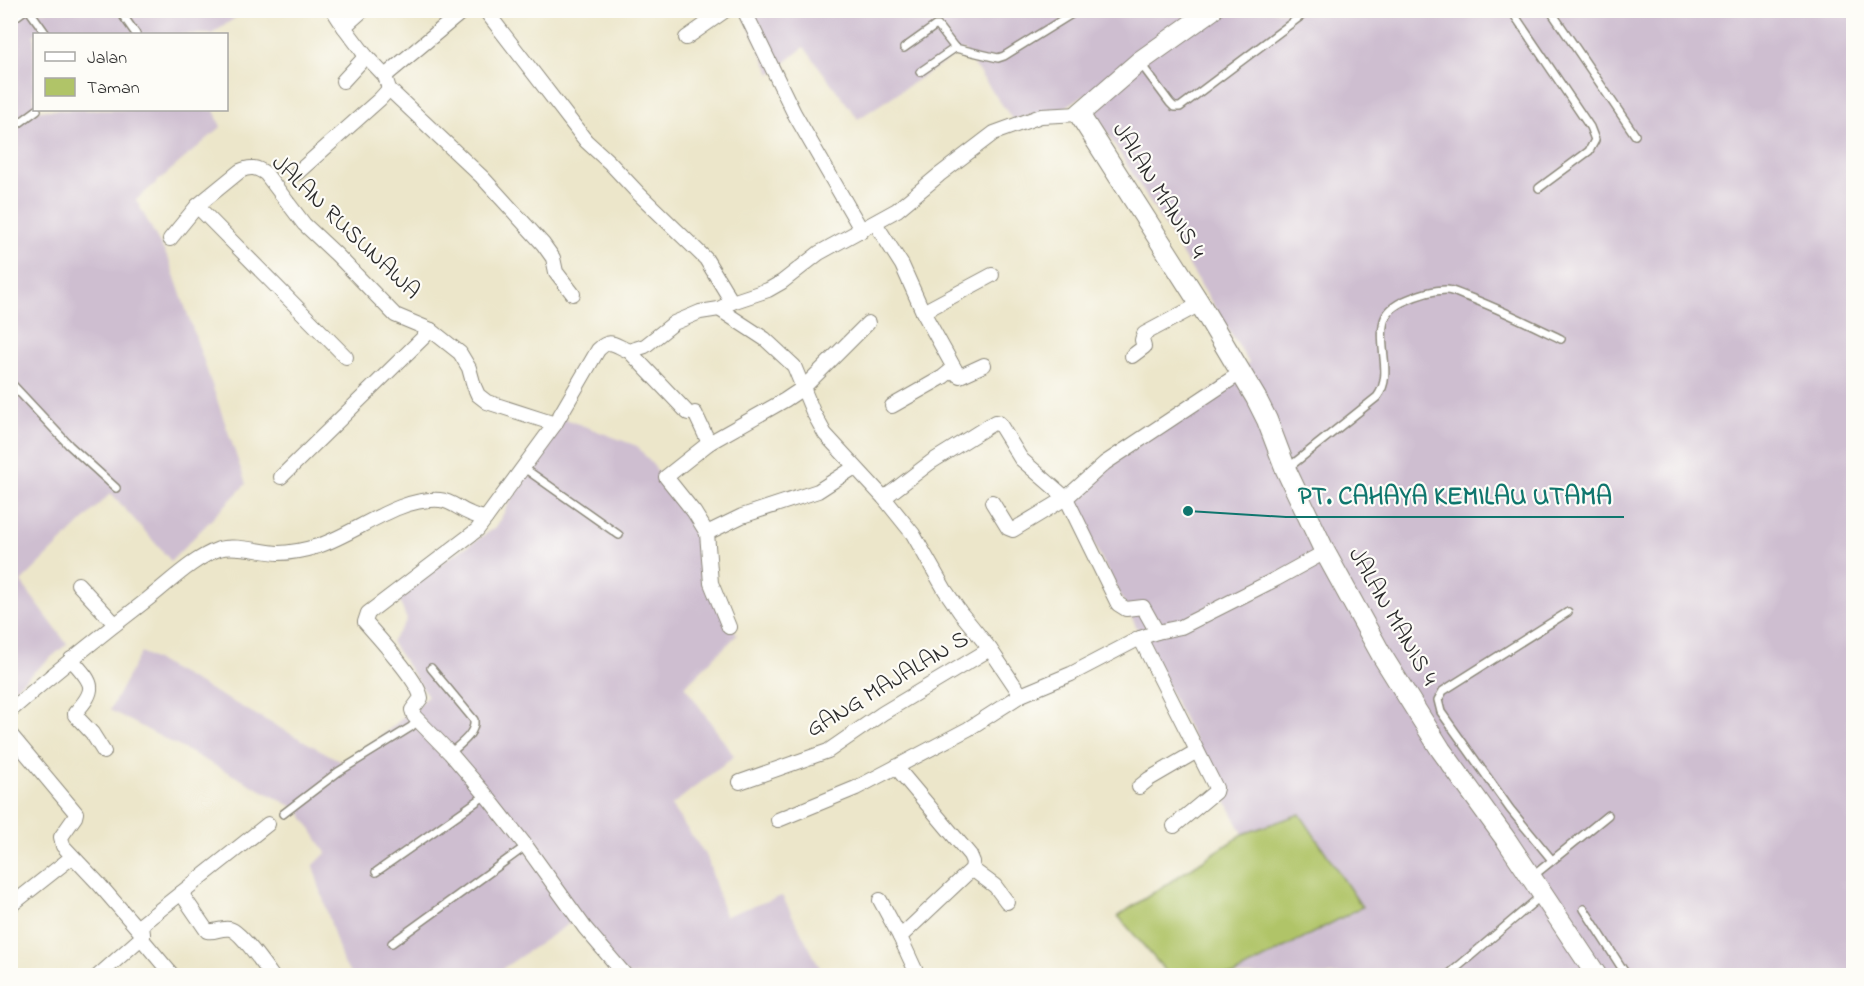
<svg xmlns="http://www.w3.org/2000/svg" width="1864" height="986" viewBox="0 0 1864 986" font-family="'Indie Flower',sans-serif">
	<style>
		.industrial { fill: #cebed0 }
		.green { fill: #b0c468; stroke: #6e784a; stroke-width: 1.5 }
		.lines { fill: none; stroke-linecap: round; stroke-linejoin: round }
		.lane-casing { stroke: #8c887a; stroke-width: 10 }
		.street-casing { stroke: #8c887a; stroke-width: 16 }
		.secondary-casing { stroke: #8c887a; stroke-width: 22 }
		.lane { stroke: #fff; stroke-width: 7 }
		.street { stroke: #fff; stroke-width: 14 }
		.secondary { stroke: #fff; stroke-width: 20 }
		.labels { text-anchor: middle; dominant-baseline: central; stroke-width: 4.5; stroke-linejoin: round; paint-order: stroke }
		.street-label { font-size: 24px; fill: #2b2b2b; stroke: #fdfcf7 }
		.leader { fill: none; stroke: #0f766e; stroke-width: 2 }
		.callout-dot { fill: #0f766e; stroke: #fdfcf7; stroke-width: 2 }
		.callout-label { font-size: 26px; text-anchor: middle; font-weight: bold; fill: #0f766e; stroke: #fdfcf7; stroke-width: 4.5; stroke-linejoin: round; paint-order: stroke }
	</style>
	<rect width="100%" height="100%" fill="#fdfcf7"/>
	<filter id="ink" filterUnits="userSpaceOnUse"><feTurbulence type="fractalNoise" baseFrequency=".0167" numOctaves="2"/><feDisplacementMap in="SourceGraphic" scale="12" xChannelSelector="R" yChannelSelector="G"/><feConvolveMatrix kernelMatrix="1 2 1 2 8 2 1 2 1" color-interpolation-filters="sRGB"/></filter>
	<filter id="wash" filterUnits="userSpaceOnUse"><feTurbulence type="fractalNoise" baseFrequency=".008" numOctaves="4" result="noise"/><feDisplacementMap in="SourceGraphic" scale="24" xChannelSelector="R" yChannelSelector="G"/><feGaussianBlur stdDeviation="1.35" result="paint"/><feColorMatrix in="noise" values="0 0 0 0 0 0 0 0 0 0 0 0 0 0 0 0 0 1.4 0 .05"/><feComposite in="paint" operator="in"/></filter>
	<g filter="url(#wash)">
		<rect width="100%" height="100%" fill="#ece6ca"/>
		<!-- industrial -->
		<g class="industrial">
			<path d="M11 11H245L212 34H34V110H214L221 127 136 200 169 260 246 484 171 561 111 493 21 582 67 644 11 691Z"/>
			<path d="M741 11H1853V975H1233L1362 906 1301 814 1243 834 1068 494 1249 363 1084 95 1061 110 1013 120 963 50 858 119 804 47 771 74Z"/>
			<path d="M560 417 637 446 707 530 710 582 737 635 685 686 734 756 671 806 707 857 725 916 782 896 824 975H611L573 921 493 975H353L343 963 313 866 326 853 299 810 110 710 141 652 348 765 428 696 391 642 407 620 396 593 495 528Z"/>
		</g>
		<!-- green -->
		<path class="green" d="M1300 814 1362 907 1233 975H1169L1118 916 1243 834Z"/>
	</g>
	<g filter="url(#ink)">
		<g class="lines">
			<defs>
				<g id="lane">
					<path d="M29 10 46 34"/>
					<path d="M119 10 136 34"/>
					<path d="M1511 10 1590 127 1595 140 1589 151 1539 188"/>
					<path d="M1550 10 1635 135"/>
					<path d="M10 21 25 10"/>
					<path d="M904 48 935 26H938L955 48"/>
					<path d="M1141 64 1170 103 1174 107H1180L1309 10"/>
					<path d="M920 72 955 48 998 58 1004 56 1078 10"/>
					<path d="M10 130 37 110"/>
					<path d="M10 382 69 445 116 488"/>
					<path d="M524 468 619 535"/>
					<path d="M1288 468 1377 397C1393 376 1379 350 1383 326 1384 315 1392 307 1402 302 1415 296 1432 290 1446 290 1453 290 1461 295 1468 297 1500 309 1530 324 1561 339"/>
					<path d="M431 668 474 720C476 734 459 745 450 753"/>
					<path d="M283 814 338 772 411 727 418 720"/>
					<path d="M1552 860 1510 809 1441 712 1438 700 1443 691 1568 612"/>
					<path d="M376 872 486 795"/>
					<path d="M1533 876 1608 815"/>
					<path d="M1584 909 1627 976"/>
					<path d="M392 943 526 846"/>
					<path d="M1447 976 1541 896"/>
				</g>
				<g id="street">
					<path d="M333 10 344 27 363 10"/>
					<path d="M485 10 586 141 609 162 639 194 706 259 732 302"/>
					<path d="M744 10 794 113 862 231"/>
					<path d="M686 38 726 10"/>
					<path d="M385 76 464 10"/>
					<path d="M343 81 366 56"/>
					<path d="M389 89 482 177 543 244 553 258 556 272 573 294"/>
					<path d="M297 173 380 99 389 89 385 76 366 56 344 27"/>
					<path d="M197 206 346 357"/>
					<path d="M875 223 902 265 923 312 958 375 960 376 984 365"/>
					<path d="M170 239 197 206 240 171C250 166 257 167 266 174L304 224 337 255 395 315 431 330 460 353 469 368 474 386 478 395 487 402 555 424"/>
					<path d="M719 309 765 339 794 366 813 412 825 434 884 498 913 534 945 590 960 612 990 649 1021 695"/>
					<path d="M923 312 992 275"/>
					<path d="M629 351 688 413"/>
					<path d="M1132 356 1144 347 1142 340 1144 334 1200 304"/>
					<path d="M892 406 943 377 954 368"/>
					<path d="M695 413 709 443"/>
					<path d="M281 477 431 330"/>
					<path d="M884 498 931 462 995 422 999 423 1021 459 1066 498 1118 604 1126 609 1143 607 1157 632"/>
					<path d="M992 502 1008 528 1013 530 1066 498 1105 463 1242 372"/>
					<path d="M486 518 477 530 368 613 365 622C377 636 419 681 421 698L412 710 414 716 450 753 486 795 526 846 585 928 626 976"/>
					<path d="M707 533 742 516 818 491 855 467"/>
					<path d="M78 584 115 624"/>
					<path d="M729 627 711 583 707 533 694 512 666 477 709 443 785 400 803 388 868 323"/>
					<path d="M1140 638 1216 788 1215 792 1174 826"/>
					<path d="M71 659C92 683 99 687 75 713V715L92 733 104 752"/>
					<path d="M10 711C55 672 101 635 148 599 170 582 192 559 219 549 234 544 261 552 278 553 291 553 305 550 318 546 357 533 398 497 440 500 451 501 459 509 469 513 474 516 480 517 486 518L555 424 598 350C611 337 615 346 629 351L645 346 674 323 700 312 719 309 732 302 768 290 782 282 819 253 897 210 939 175 994 133 1041 116 1079 114"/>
					<path d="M10 734 76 813 75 817 61 837 63 846 98 883 143 935"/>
					<path d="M740 782 828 751 883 713 990 649"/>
					<path d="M1139 787 1149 779 1197 751"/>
					<path d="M778 820 856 788 896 767"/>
					<path d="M972 869 995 886 1007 902"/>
					<path d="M181 893 207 931C215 933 221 927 230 929 240 931 265 966 272 976"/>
					<path d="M880 900 900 937"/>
					<path d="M10 906 72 857"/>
					<path d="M141 938 173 976"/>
					<path d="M98 976 141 938 143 935 142 924 268 824"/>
					<path d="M918 976 900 937 972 869 973 862 970 855 896 767 968 729 1021 695 1071 674 1140 638 1157 632 1181 627 1276 579 1325 552"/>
				</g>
				<path id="secondary" d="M1212 10 1139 62 1079 114 1200 304 1256 398 1267 420 1286 470 1325 552 1381 654 1441 750 1507 841 1597 976"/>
			</defs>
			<!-- lane casing -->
			<use href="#lane" class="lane-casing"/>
			<!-- street casing -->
			<use href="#street" class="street-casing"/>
			<!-- secondary casing -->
			<use href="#secondary" class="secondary-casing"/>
			<!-- lane -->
			<use href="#lane" class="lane"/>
			<!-- street -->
			<use href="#street" class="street"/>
			<!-- secondary -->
			<use href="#secondary" class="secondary"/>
		</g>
	</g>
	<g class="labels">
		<!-- street labels -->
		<g class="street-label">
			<text transform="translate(1158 191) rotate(58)">JALAN MANIS 4</text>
			<text transform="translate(345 228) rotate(44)">JALAN RUSUNAWA</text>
			<text transform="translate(1392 617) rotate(60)">JALAN MANIS 4</text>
			<text transform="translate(888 685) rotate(-31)">GANG MAJALAN S</text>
		</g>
	</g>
	<!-- callouts -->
	<path class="leader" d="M1188 511L1286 517H1624"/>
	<circle class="callout-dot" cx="1188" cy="511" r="6"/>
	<g class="callout-label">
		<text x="1455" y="504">PT. CAHAYA KEMILAU UTAMA</text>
	</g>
	<!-- margin -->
	<rect width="1864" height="986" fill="none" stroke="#fdfcf7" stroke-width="36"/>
	<!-- legend -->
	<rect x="33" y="33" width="195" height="78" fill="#fdfcf7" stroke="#a9a8a5" stroke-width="1.5"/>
	<rect x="45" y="52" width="30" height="9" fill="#ffffff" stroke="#a9a8a5" stroke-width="1.5"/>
	<text x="87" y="63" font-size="18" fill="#2b2b2b">Jalan</text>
	<rect x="45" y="78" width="30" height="18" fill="#b0c468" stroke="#a9a8a5" stroke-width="1.5"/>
	<text x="87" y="93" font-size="18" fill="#2b2b2b">Taman</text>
</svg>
